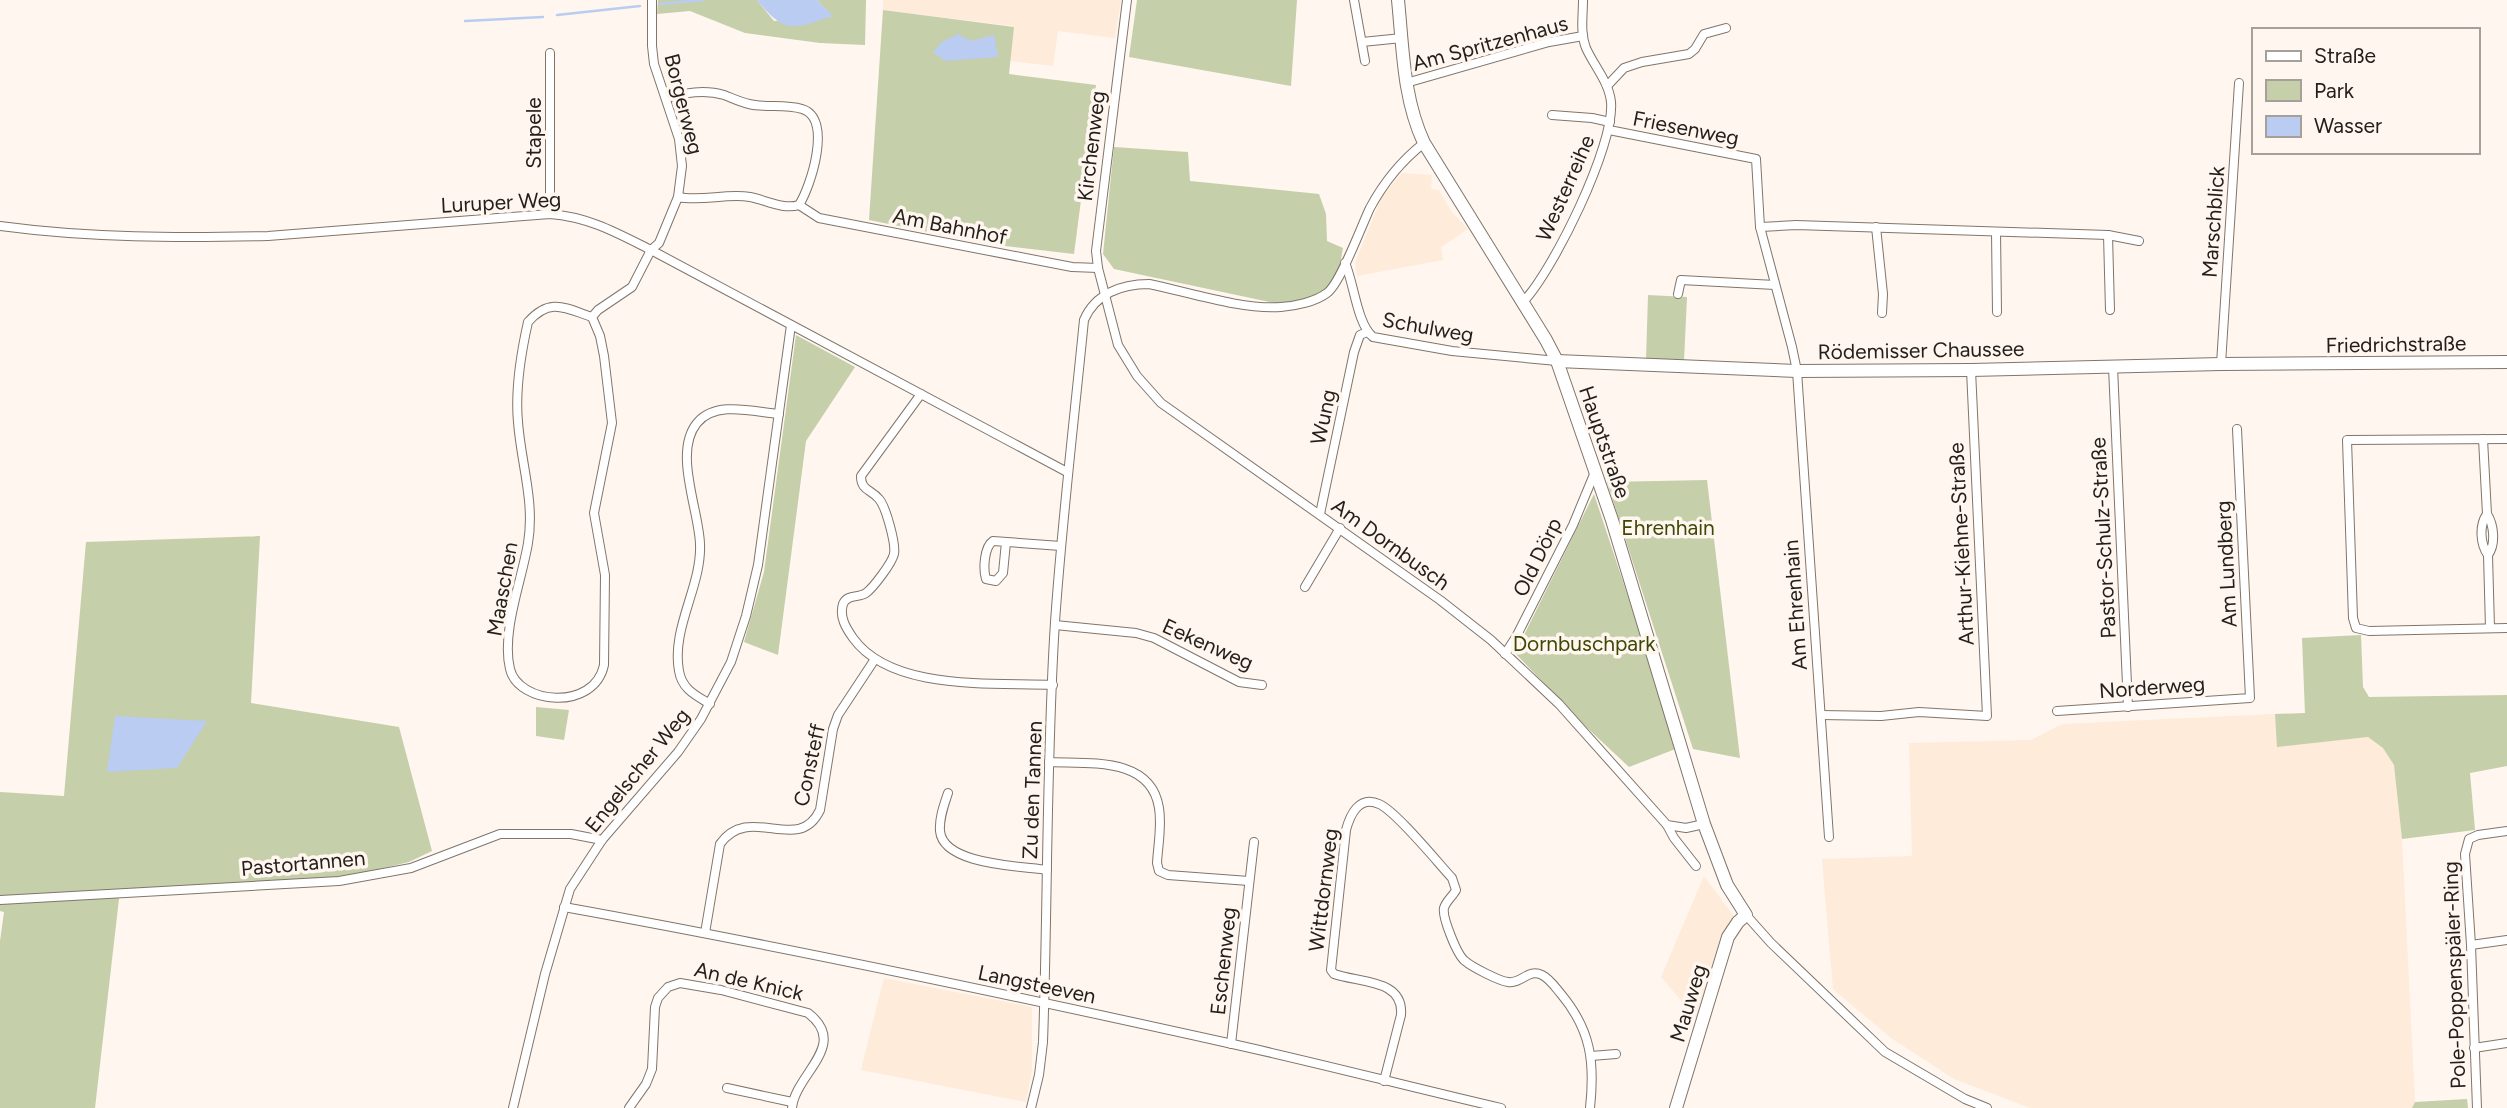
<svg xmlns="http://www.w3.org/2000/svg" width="2507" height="1108" viewBox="0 0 2507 1108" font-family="Figtree,sans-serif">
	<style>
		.built { fill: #feebd9 }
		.green { fill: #c5cfaa }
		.water { fill: #baccf1 }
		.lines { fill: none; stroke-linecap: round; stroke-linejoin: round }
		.stream { stroke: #baccf1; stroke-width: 2.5 }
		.street-casing { stroke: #81756b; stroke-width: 10 }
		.secondary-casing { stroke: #81756b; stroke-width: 14 }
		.street { stroke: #fff; stroke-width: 8 }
		.secondary { stroke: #fff; stroke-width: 12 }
		.labels { text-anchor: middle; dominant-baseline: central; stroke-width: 7; stroke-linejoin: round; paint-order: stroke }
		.street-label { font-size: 21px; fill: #231e1a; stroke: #fef6ef }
		.park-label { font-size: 21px; fill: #3d4804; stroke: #fef6ef }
	</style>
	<rect width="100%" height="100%" fill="#fef6ef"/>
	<!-- built -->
	<g class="built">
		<path d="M883 0H1121L1115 38 1058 31 1053 66 1010 61 1013 26 883 10Z"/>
		<path d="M1402 173 1432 175 1431 189 1439 190 1451 211 1468 229 1441 247 1443 260 1357 276 1355 263 1382 196Z"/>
		<path d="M2275 714 2278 746 2368 737 2383 748 2394 765 2402 839 2415 1102 2412 1108H2030L1954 1079 1891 1038 1833 989 1822 859 1912 856 1909 743 2031 740 2062 724Z"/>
		<path d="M1704 876 1738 922 1702 1025 1661 977Z"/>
		<path d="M884 978 1032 1007V1070L1026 1102 861 1070Z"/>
	</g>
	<!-- green -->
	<g class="green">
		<path d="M658 0H757L774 21 832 16 817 0H866L865 45 820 43 745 33 690 11 657 14Z"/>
		<path d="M1137 0H1297L1291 86 1129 57Z"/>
		<path d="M883 10 1014 27 1009 74 1096 85 1074 254 989 244 869 220Z"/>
		<path d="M1114 147 1188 152 1190 181 1319 194 1326 214 1327 241 1343 248C1341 258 1340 272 1334 280 1321 301 1296 303 1274 303L1114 269 1103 254Z"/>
		<path d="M1648 295 1687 297 1684 361 1646 360Z"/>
		<path d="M796 335 855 367 806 441 778 655 744 642 764 572Z"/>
		<path d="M1707 480 1740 758 1693 749 1607 482Z"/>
		<path d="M1594 494 1678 748 1629 767 1582 723 1515 653Z"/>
		<path d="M260 536 251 703 399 727 432 851 409 862 345 877 120 890 95 1108H0V941L4 912 0 911V792L64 796 86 542Z"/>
		<path d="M2361 635 2363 687 2369 697 2507 695V766L2470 773 2475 830 2402 839 2394 765 2383 748 2368 737 2277 747 2275 714 2305 713 2302 638Z"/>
		<path d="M536 707 569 710 564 740 536 736Z"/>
		<path d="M2467 1099 2468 1108H2412L2415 1102Z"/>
	</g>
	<!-- water -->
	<g class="water">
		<path d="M757 0H817L833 16C793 29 785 35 757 0Z"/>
		<path d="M958 34 971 41 994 35 998 57 945 61 933 52 942 42Z"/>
		<path d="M115 716 207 721 177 768 107 772Z"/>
	</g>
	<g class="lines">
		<!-- stream -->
		<g class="stream">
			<path d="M660 4 703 0"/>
			<path d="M557 15 640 6"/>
			<path d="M465 21 543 17"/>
		</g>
		<defs>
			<g id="street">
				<path d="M1127 0 1096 251 1098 268 1118 345 1137 376 1161 403 1440 600 1491 640 1559 704 1667 825 1686 828 1704 824"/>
				<path d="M1354 0 1365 61"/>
				<path d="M1362 42 1402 38"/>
				<path d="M1406 83 1549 42 1583 36"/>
				<path d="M1607 86 1624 68 1642 62 1689 54 1695 49 1704 34 1726 28"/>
				<path d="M666 98C685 93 704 89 724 95 732 98 740 102 749 104 766 108 785 104 802 109 833 118 811 186 799 205 783 210 766 200 750 197 726 193 702 202 678 197"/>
				<path d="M1552 115 1592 118 1610 122"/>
				<path d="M1609 130 1756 159 1760 227 1792 347 1797 371 1829 837"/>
				<path d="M799 205 819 218 1072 267 1098 268"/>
				<path d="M550 214V53"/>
				<path d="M0 226C89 238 179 238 268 236L550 214C589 217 617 233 651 250L1067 472"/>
				<path d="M1760 227 1796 225 2108 235 2139 241"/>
				<path d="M1876 227 1883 294 1882 313"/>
				<path d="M1996 232 1997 312"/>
				<path d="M2108 235 2110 310"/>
				<path d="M1345 263C1354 283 1357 324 1373 337L1452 351 1557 361"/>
				<path d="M1678 294 1681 280 1775 285"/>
				<path d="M1523 302C1553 271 1615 145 1611 102 1609 82 1594 66 1586 48 1580 33 1583 16 1583 0"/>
				<path d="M592 317C565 308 550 297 528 322 521 353 515 390 518 422 521 463 535 502 528 543 522 580 501 632 510 669 518 704 594 712 604 665L605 575 594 513 612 423 604 356 600 336 592 317 598 310 632 287 651 250 659 243 678 197 682 166 679 139 654 64 652 46V0"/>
				<path d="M2221 364 2239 83"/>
				<path d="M2113 367 2128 707"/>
				<path d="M921 394 861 476C861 491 871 489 879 499 886 507 896 544 894 554 892 563 873 588 866 593 859 598 847 594 843 604 839 617 846 628 853 638 892 692 994 682 1053 685"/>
				<path d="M2483 439 2487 514C2494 525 2496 544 2488 555"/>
				<path d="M2507 439 2347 440 2353 618 2356 628 2369 631 2507 628"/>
				<path d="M1320 514 1354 352 1360 335 1367 332"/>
				<path d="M2487 514C2479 525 2480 544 2488 555L2490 628"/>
				<path d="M1006 542 1003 573 996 581 986 579C983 569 984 547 993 541L1061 546"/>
				<path d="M1305 587 1340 528"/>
				<path d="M1055 625 1136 633 1154 638 1239 682 1262 685"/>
				<path d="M1505 654 1516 637 1573 525 1595 472"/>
				<path d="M710 704C695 695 682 689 679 671 671 628 702 586 700 544 699 510 673 452 697 423 716 400 754 412 779 414"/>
				<path d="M2057 711 2250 698 2237 429"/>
				<path d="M1821 715 1881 716 1919 712 1987 716 1971 370"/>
				<path d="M1049 762C1088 764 1151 756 1159 808 1162 826 1158 845 1157 863L1159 871 1168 875 1249 881"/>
				<path d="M948 793C944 805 939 818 940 831 943 865 1021 866 1047 870"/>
				<path d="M1667 825 1674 838 1696 866"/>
				<path d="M0 900 339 881 411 868 500 834H571L602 840"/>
				<path d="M564 907C786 947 1007 994 1228 1043 1319 1063 1410 1087 1501 1108"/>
				<path d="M1746 915 1771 943 1885 1052 1965 1099 1987 1108"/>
				<path d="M705 933 720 844C750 802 798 856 820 810L833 729 838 715 875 659"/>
				<path d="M2471 945 2507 940"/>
				<path d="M1231 1044 1254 842"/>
				<path d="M2474 1048 2507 1043"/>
				<path d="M1591 1056 1616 1054"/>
				<path d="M1384 1081 1401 1015C1404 979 1360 983 1334 974L1331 970 1346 830C1350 815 1359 795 1379 804 1396 811 1438 863 1452 878L1456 890C1453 896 1446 901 1444 908 1442 917 1457 955 1465 961 1472 967 1499 981 1508 982 1522 984 1528 968 1542 975 1550 979 1555 987 1561 994 1591 1030 1595 1062 1590 1108"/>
				<path d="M727 1088 792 1102"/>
				<path d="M513 1108 545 974 570 889 602 840 678 752 701 719 731 662 746 616 758 565 791 325"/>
				<path d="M629 1108 646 1084 652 1069 655 1007 658 998 668 987 680 983 721 990 808 1013C850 1045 795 1074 792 1108"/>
				<path d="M1031 1108 1039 1075 1043 1042C1048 902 1046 762 1055 622 1062 521 1074 421 1084 320 1095 294 1121 284 1149 284 1188 292 1242 310 1281 307 1295 306 1315 302 1327 293 1340 284 1361 227 1370 208 1384 182 1401 161 1424 143"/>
				<path d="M2477 1108 2471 945 2465 854 2469 839 2478 835 2507 831"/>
			</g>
			<g id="secondary">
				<path d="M1398 0C1403 49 1403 98 1424 143L1546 340 1557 361 1612 520 1704 824 1727 885 1746 915 1738 922 1728 937 1676 1108"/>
				<path d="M1557 361 1797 371 1971 370 2221 364 2507 362"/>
			</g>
		</defs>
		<!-- street casing -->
		<use href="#street" class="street-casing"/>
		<!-- secondary casing -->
		<use href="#secondary" class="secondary-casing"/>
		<!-- street -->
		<use href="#street" class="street"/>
		<!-- secondary -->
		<use href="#secondary" class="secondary"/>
	</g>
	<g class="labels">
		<!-- street labels -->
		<g class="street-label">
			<text transform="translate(1490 43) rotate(-15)">Am Spritzenhaus</text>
			<text transform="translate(684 104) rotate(76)">Borgerweg</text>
			<text transform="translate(1686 128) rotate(11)">Friesenweg</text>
			<text transform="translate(533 133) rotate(-90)">Stapele</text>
			<text transform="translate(1091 146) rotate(-83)">Kirchenweg</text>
			<text transform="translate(1565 188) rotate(-66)">Westerreihe</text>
			<text transform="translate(501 202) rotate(-3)">Luruper Weg</text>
			<text transform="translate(2213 222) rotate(-86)">Marschblick</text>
			<text transform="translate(950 226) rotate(11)">Am Bahnhof</text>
			<text transform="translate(1428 327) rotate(10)">Schulweg</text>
			<text transform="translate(2396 344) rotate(-1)">Friedrichstraße</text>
			<text transform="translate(1921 350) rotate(-1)">Rödemisser Chaussee</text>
			<text transform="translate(1323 417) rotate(-78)">Wung</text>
			<text transform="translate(1605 442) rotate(71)">Hauptstraße</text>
			<text transform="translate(2103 538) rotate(-93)">Pastor-Schulz-Straße</text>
			<text transform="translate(1391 544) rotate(36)">Am Dornbusch</text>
			<text transform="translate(1961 544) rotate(-93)">Arthur-Kiehne-Straße</text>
			<text transform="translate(1537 557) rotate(-64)">Old Dörp</text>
			<text transform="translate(2226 564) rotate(-93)">Am Lundberg</text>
			<text transform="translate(502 589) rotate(-80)">Maaschen</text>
			<text transform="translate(1795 605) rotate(-94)">Am Ehrenhain</text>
			<text transform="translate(1208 644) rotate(24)">Eekenweg</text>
			<text transform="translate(2152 687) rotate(-4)">Norderweg</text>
			<text transform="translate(809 765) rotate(-78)">Consteff</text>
			<text transform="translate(637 770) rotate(-51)">Engelscher Weg</text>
			<text transform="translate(1032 790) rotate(-88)">Zu den Tannen</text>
			<text transform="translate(303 863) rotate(-5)">Pastortannen</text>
			<text transform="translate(1323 890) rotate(-83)">Wittdornweg</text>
			<text transform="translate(1223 961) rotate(-84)">Eschenweg</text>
			<text transform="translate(2454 975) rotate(-92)">Pole-Poppenspäler-Ring</text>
			<text transform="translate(749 981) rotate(13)">An de Knick</text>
			<text transform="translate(1037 984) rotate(12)">Langsteeven</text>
			<text transform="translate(1688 1003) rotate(-73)">Mauweg</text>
		</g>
		<!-- park labels -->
		<g class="park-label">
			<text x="1668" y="527">Ehrenhain</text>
			<text x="1584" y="643">Dornbuschpark</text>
		</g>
	</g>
	<!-- legend -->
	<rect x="2252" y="28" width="228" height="126" fill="#fef6ef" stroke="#a6a09a" stroke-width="2"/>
	<rect x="2266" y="51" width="35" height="10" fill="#ffffff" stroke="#a6a09a" stroke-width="2"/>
	<text x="2314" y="63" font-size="21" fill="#231e1a">Straße</text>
	<rect x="2266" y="80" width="35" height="21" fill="#c5cfaa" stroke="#a6a09a" stroke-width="2"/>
	<text x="2314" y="98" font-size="21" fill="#231e1a">Park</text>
	<rect x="2266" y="116" width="35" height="21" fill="#baccf1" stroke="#a6a09a" stroke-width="2"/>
	<text x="2314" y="133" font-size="21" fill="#231e1a">Wasser</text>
</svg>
